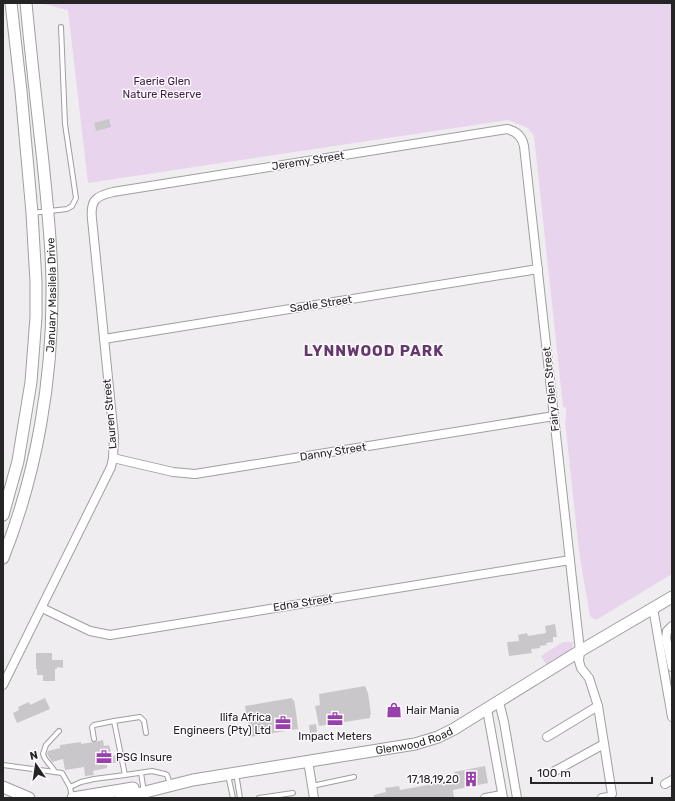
<svg xmlns="http://www.w3.org/2000/svg" width="675" height="801" viewBox="0 0 675 801" font-family="Rubik,sans-serif">
	<style>
		.green { fill: #e8d4ec }
		.building { fill: #c9c7ca }
		.lines { fill: none; stroke-linecap: round; stroke-linejoin: round }
		.lane-casing { stroke: #a09ea0; stroke-width: 6 }
		.street-casing { stroke: #a09ea0; stroke-width: 10 }
		.secondary-casing { stroke: #a09ea0; stroke-width: 13 }
		.lane { stroke: #fff; stroke-width: 4 }
		.street { stroke: #fff; stroke-width: 8 }
		.secondary { stroke: #fff; stroke-width: 11 }
		.labels { text-anchor: middle; dominant-baseline: central; stroke-width: 3; stroke-linejoin: round; paint-order: stroke }
		.park-label { font-size: 11px; fill: #411c49; stroke: #fcfafc }
		.street-label { font-size: 11px; fill: #262526; stroke: #fcfafc }
		.poi-label { font-size: 11px; fill: #262526; stroke: #fcfafc; text-anchor: start }
		.district-label { font-size: 15px; font-weight: bold; letter-spacing: 1px; fill: #64386d; stroke: #fcfafc }
	</style>
	<rect width="100%" height="100%" fill="#efedef"/>
	<!-- green -->
	<g class="green">
		<path d="M39 3H672V574L596 620 590 616 579 552 565 420 566 419V410L567 408 563 407 534 136 528 128 508 120 88 183 68 10Z"/>
		<path d="M563 642H573L572 651 550 670 541 656Z"/>
	</g>
	<!-- building -->
	<g class="building">
		<path d="M109 119 111 127 96 131 94 123Z"/>
		<path d="M555 624 557 637H553V642L546 643 547 645 540 646V648L531 649 532 653 509 656 507 642 519 641 518 635 527 633 528 636 546 633 545 626Z"/>
		<path d="M36 653H52V660H63V668L57 667V669H55V681H43V675H37V669H36Z"/>
		<path d="M365 686 368 693 371 714 370 715V718L319 726 315 706 320 705 319 694Z"/>
		<path d="M45 698 50 709 17 723 13 713 19 710 18 707 29 702 30 705Z"/>
		<path d="M292 698 293 701 294 700 296 712 298 729 250 737 245 706Z"/>
		<path d="M316 724 317 732 310 733 309 725Z"/>
		<path d="M103 740 104 746 109 745 112 756 117 755 119 762 107 764V768L93 771 94 775 85 776 84 767 65 770 63 759 52 762 47 754 48 751 60 748V745L81 742V744L94 742Z"/>
		<path d="M485 766 488 783 453 790 454 798H374V795L386 792 385 788 399 786 400 790 456 780 454 772Z"/>
	</g>
	<g class="lines">
		<defs>
			<g id="lane">
				<path d="M32 213 67 209 72 206 76 198 65 124 61 27"/>
				<path d="M114 721 140 717 144 721 146 733"/>
				<path d="M94 739 92 727 94 725 114 721 125 775"/>
				<path d="M3 765 62 773 70 787"/>
				<path d="M55 772C51 764 45 762 43 754L46 745 59 731"/>
				<path d="M141 773 144 792"/>
				<path d="M236 773 240 798"/>
				<path d="M228 775 233 798"/>
				<path d="M312 786 354 777"/>
				<path d="M72 798 70 787 81 782 94 779 125 775 152 771 165 774 167 775 169 781"/>
				<path d="M259 798 293 793"/>
			</g>
			<g id="street">
				<path d="M104 339 538 269"/>
				<path d="M113 458 173 472 195 474 554 416"/>
				<path d="M42 608 90 631 110 635 570 560"/>
				<path d="M653 608 672 717"/>
				<path d="M672 626 667 631 666 638 672 667"/>
				<path d="M3 685 111 467 113 458 114 437 92 219C90 200 96 196 113 192L507 129C516 131 522 136 524 146L580 651 579 661 581 668 589 678 598 706 612 794 609 797 602 798"/>
				<path d="M499 702 504 722 517 798"/>
				<path d="M487 709 503 798"/>
				<path d="M547 737 598 706"/>
				<path d="M308 761 314 798"/>
				<path d="M555 771 604 744"/>
				<path d="M665 784 672 780"/>
				<path d="M485 798 502 795"/>
			</g>
			<g id="secondary">
				<path d="M3 515 18 461 31 382 36 317V282L32 213 21 91 11 3"/>
				<path id="s1" d="M3 558C37 473 53 378 52 286 52 245 47 203 43 162 37 109 31 56 26 3"/>
				<path d="M3 787 29 798"/>
				<path d="M73 798 133 788"/>
				<path id="s2" d="M121 798 193 780 415 744 438 737 454 729 580 651 672 597"/>
			</g>
		</defs>
		<!-- lane casing -->
		<use href="#lane" class="lane-casing"/>
		<!-- street casing -->
		<use href="#street" class="street-casing"/>
		<!-- secondary casing -->
		<use href="#secondary" class="secondary-casing"/>
		<!-- lane -->
		<use href="#lane" class="lane"/>
		<!-- street -->
		<use href="#street" class="street"/>
		<!-- secondary -->
		<use href="#secondary" class="secondary"/>
	</g>
	<!-- icons -->
	<defs>
		<symbol id="shop-bare" viewBox="-9 -9 18 18"><path d="M-5-2.5h2.3a2.7 3.5 0 0 1 5.4 0H5L5.5 6h-11ZM-1.5-2.5h3a1.5 2.3 0 0 0-3 0Z" fill="#9a40ac" stroke="#fcfafc" stroke-width="2.5" paint-order="stroke"/></symbol>
		<symbol id="office-bare" viewBox="-9 -9 18 18"><path d="M-6-3h4V-5.5h4V-3h4V5H-6ZM-1-4.5V-3h2v-1.5ZM-6 0V1H6V0Z" fill="#9a40ac" stroke="#fcfafc" stroke-width="2.5" paint-order="stroke"/></symbol>
		<symbol id="building-bare" viewBox="-9 -9 18 18"><path d="M-4-6H4V6H1V3H-1V6H-4ZM-2.5-4.3h1.7v1.8h-1.7ZM.8-4.3h1.7v1.8H.8ZM-2.5-1h1.7V.8h-1.7ZM.8-1h1.7V.8H.8Z" fill="#9a40ac" stroke="#fcfafc" stroke-width="2.5" paint-order="stroke"/></symbol>
	</defs>
	<g fill-rule="evenodd">
		<use href="#shop-bare" x="383" y="699" width="22" height="22"/>
		<use href="#office-bare" x="324" y="708" width="22" height="22"/>
		<use href="#office-bare" x="272" y="712" width="22" height="22"/>
		<use href="#office-bare" x="93" y="746" width="22" height="22"/>
		<use href="#building-bare" x="460" y="768" width="22" height="22"/>
	</g>
	<g class="labels">
		<!-- park labels -->
		<g class="park-label">
			<text x="162" y="81">Faerie Glen<tspan x="162" dy="13">Nature Reserve</tspan></text>
		</g>
		<!-- street labels -->
		<g class="street-label">
			<text transform="translate(308 161) rotate(-9)">Jeremy Street</text>
			<text stroke="none"><textPath href="#s1" startOffset="269">January Masilela Drive</textPath></text>
			<text transform="translate(321 304) rotate(-9)">Sadie Street</text>
			<text transform="translate(551 389) rotate(-96)">Fairy Glen Street</text>
			<text transform="translate(110 414) rotate(-95)">Lauren Street</text>
			<text transform="translate(333 452) rotate(-9)">Danny Street</text>
			<text transform="translate(303 603) rotate(-9)">Edna Street</text>
			<text stroke="none"><textPath href="#s2" startOffset="299">Glenwood Road</textPath></text>
		</g>
		<!-- poi labels -->
		<g class="poi-label">
			<text x="406" y="710">Hair Mania</text>
			<text x="271" y="717" text-anchor="end">Ilifa Africa<tspan x="271" dy="13">Engineers (Pty) Ltd</tspan></text>
			<text x="335" y="736" text-anchor="middle">Impact Meters</text>
			<text x="116" y="757">PSG Insure</text>
			<text x="459" y="779" text-anchor="end">17,18,19,20</text>
		</g>
		<!-- district labels -->
		<g class="district-label">
			<text x="374" y="351">LYNNWOOD PARK</text>
		</g>
	</g>
	<!-- border -->
	<rect width="675" height="801" fill="none" stroke="#262526" stroke-width="8"/>
	<!-- north arrow -->
	<g transform="translate(36 765) rotate(347)" stroke="#fcfafc" stroke-width="3" paint-order="stroke">
	<path d="M0-3L7 15L0 10L-7 15Z" fill="#262526"/>
	<text y="-6" font-size="11" font-weight="bold" text-anchor="middle" fill="#262526">N</text>
	</g>
	<!-- scale -->
	<path d="M531 777v6h121v-6" fill="none" stroke="#262526" stroke-width="2"/>
	<text x="537" y="777" font-size="12" fill="#262526" stroke="#fcfafc" stroke-width="3" paint-order="stroke">100 m</text>
</svg>
